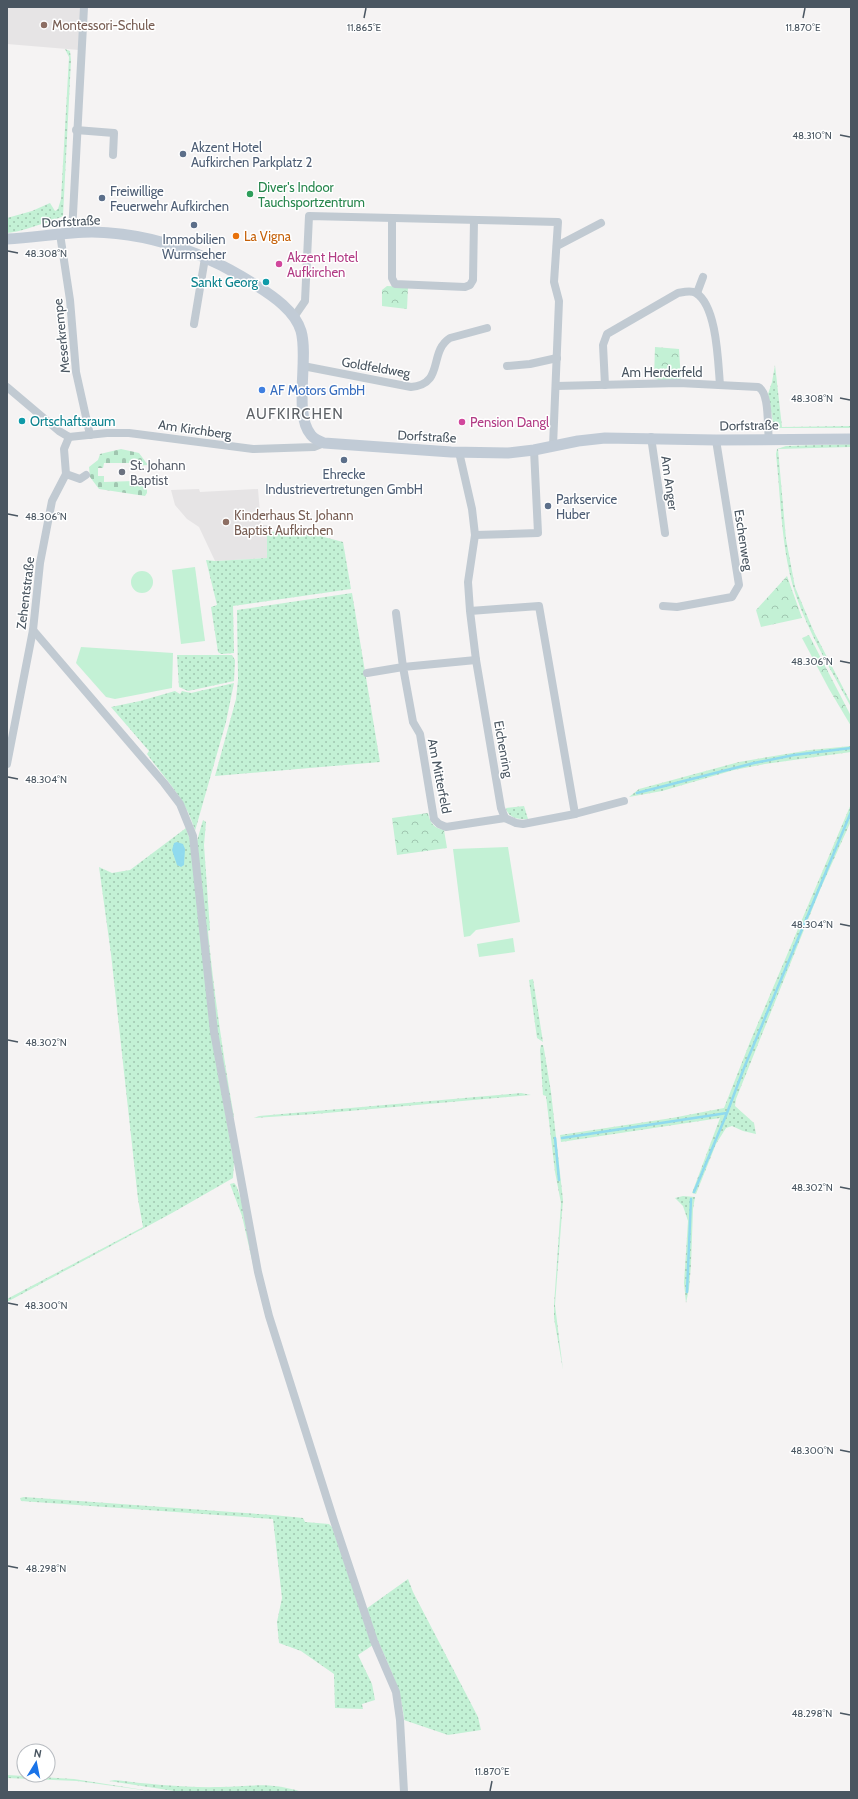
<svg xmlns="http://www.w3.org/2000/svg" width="858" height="1799" viewBox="0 0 858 1799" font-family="Cabin,sans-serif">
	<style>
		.education { fill: #e6e4e5 }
		.grass { fill: url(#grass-dots) }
		.forest { fill: url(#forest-crowns) }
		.cemetery { fill: url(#cemetery-stones) }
		.garden { fill: #c3f1d5 }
		.water { fill: #90daee }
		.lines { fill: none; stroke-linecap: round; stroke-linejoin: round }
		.stream { stroke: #90daee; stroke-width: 2.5 }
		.street { stroke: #c1cad2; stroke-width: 8 }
		.secondary { stroke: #c1cbd6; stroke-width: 11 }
		.ticks { fill: none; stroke: #4a5661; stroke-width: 1.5 }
		.education-dot { fill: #8d6e63; stroke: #fff; stroke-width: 1.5 }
		.service-dot { fill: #5c6f8a; stroke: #fff; stroke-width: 1.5 }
		.leisure-dot { fill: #2e9e5b; stroke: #fff; stroke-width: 1.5 }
		.food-dot { fill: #e8710a; stroke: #fff; stroke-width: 1.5 }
		.hotel-dot { fill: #d1479c; stroke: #fff; stroke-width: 1.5 }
		.culture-dot { fill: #0f9aa8; stroke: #fff; stroke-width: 1.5 }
		.shop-dot { fill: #3f7fe0; stroke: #fff; stroke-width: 1.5 }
		.worship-dot { fill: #6b7280; stroke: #fff; stroke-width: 1.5 }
		.labels { text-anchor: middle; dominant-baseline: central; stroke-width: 3; stroke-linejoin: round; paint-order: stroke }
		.education-label { font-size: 13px; fill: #785e54; stroke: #fff; text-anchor: start }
		.service-label { font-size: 13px; fill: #4e5e75; stroke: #fff; text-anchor: start }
		.leisure-label { font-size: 13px; fill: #27864d; stroke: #fff; text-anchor: start }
		.street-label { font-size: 13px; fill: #4a5661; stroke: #fff }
		.food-label { font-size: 13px; fill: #c56008; stroke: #fff; text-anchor: start }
		.hotel-label { font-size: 13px; fill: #b23c85; stroke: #fff; text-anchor: start }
		.culture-label { font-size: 13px; fill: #0d838f; stroke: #fff; text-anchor: end }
		.shop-label { font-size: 13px; fill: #366cbe; stroke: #fff; text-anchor: start }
		.worship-label { font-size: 13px; fill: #5b616d; stroke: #fff; text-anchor: start }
		.quarter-label { font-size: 15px; letter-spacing: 1px; fill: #5f6368; stroke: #fff }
		.ticks-label { font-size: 10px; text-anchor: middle; fill: #4a5661; stroke: #fff; stroke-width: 3; stroke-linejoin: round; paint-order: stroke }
	</style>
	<defs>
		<pattern id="grass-dots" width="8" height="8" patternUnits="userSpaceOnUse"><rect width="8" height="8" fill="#c3f1d5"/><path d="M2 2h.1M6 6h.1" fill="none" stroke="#a0c6b0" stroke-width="1.8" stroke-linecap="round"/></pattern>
		<pattern id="forest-crowns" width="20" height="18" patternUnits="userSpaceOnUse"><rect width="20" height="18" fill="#c3f1d5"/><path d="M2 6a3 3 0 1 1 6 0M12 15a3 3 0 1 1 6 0" fill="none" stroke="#a0c6b0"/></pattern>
		<pattern id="cemetery-stones" width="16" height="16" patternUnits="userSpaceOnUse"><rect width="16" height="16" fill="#c3f1d5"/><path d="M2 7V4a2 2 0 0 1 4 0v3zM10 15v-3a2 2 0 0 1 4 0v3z" fill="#a0c6b0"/></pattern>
	</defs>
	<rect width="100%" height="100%" fill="#f5f3f3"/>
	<!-- education -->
	<g class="education">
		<path d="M7 7H82L79 50 7 44Z"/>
		<path d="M199 489 200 492 258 489 261 525H267L268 558 215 561 199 527 187 519 175 505 171 490Z"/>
	</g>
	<!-- grass -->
	<g class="grass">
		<path d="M65 49 70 51 71 60 63 216 59 218 50 220V222C35 225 22 232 7 233V218L32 211 50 203 55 211 58 209 61 199 69 57Z"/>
		<path d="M775 365 782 427 851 426V428H774L768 394 772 382Z"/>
		<path d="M851 444V447L778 449 786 539 795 587 814 632 851 703V707C831 670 808 632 795 593 781 549 781 500 776 454L777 449 786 446Z"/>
		<path d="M301 531 343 542 351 589 233 606 234 653 221 654 218 652 211 607 217 605 206 560 215 561 267 558V532Z"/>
		<path d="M352 593 380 762 215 776 236 699 238 680 237 610Z"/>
		<path d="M177 655H232L235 660 234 681 188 691 179 687Z"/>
		<path d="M234 683 226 722 195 831C187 800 165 779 147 754L149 751 111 707 140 701 175 691 180 694 182 691 191 693Z"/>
		<path d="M851 746V752L765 764 734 770 662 791 629 797 639 789 739 762 810 750Z"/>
		<path d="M851 804V821L820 890 736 1099 735 1106 754 1123 756 1134 743 1131 732 1126 726 1128 716 1144 696 1194 692 1193 720 1118 561 1142 560 1135 672 1118 724 1108 750 1042Z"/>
		<path d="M524 806 528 819C519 820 508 818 506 808Z"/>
		<path d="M203 820 206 822 204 845 210 930 208 931C214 994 223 1054 234 1117H232L216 1027 197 841Z"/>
		<path d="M186 828 190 840 214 1051 234 1162 233 1178 172 1213 7 1302V1299L143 1227 138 1199 111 954 99 867 112 873 130 870Z"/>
		<path d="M533 979 543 1042 537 1038 529 980Z"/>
		<path d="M541 1045H543L544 1049 551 1092 563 1200 555 1305 563 1370 554 1318V1305L561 1203 555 1172 546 1096 543 1095 540 1050Z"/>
		<path d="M521 1093 531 1095 315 1114 254 1118 259 1116Z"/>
		<path d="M234 1183C242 1187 257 1280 260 1295L242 1216 230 1184Z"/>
		<path d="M683 1196 695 1197 693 1209 691 1265 689 1289 686 1303 684 1283 688 1221 683 1206 675 1198Z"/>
		<path d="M24 1497 273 1515 303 1518 305 1522 329 1524 332 1527 373 1645 358 1655 372 1684 375 1700 362 1704 363 1709 335 1708 334 1674 301 1651 279 1643 277 1622 282 1598 273 1519 21 1501 20 1498Z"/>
		<path d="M408 1579 413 1592 478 1717 481 1730 448 1735 404 1720C402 1681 377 1647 366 1609Z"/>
		<path d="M7 1775 74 1779 157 1792 77 1781 7 1778Z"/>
		<path d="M115 1780C147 1784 188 1788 220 1787 252 1786 270 1782 302 1792H181L109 1781Z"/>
	</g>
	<!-- forest -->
	<g class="forest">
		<path d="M387 286 408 287 407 309 382 306V290Z"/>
		<path d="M655 347 679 349 681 381 658 380 654 378Z"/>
		<path d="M787 576 802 618 761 627 756 610Z"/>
		<path d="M809 635 851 716V726L829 689 802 638Z"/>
		<path d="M428 813C430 823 434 828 444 830L447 848 397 855 392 818Z"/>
	</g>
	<!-- cemetery -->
	<path class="cemetery" d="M121 449 139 453 148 465 131 466V463H104L103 468H98V476H104V482L133 481V483H139V478L147 480V493L145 496 99 489 90 477 89 467 98 460 100 454Z"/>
	<!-- garden -->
	<g class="garden">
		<path d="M195 567 205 641 181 644 172 570Z"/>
		<circle cx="142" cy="582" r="11"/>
		<path d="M81 647 173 653 172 688 115 699 106 697 76 663Z"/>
		<path d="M508 847 520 922 476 930 470 936 464 937 453 849Z"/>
		<path d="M513 938 515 952 479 957 477 944Z"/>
	</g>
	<!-- water -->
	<path class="water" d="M177 842 183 844 185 849 184 865 181 867 177 865 172 850 174 843Z"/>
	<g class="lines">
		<!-- stream -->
		<g class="stream">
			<path d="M637 793 754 763 794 755 851 748"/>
			<path d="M555 1138 559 1180"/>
			<path d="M562 1138 727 1113 744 1068 851 812"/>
			<path d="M694 1192 727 1113"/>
			<path d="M687 1292 691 1199"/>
		</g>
		<!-- street -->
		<g class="street">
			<path d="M76 130 114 133 113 155"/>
			<path d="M392 219V278L395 284 465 287 470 285 473 280 474 220"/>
			<path d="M72 233 84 7"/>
			<path d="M60 234 70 300 76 372 90 435"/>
			<path d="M557 246 601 223"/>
			<path d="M697 293 703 277"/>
			<path d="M294 317 305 301 309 216 558 222 554 282 559 301 553 446"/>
			<path d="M194 324 205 258"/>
			<path d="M303 366 411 387C445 384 428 352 450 338L487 328"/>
			<path d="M507 366 530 364 557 358"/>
			<path d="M605 385 603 345 607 334 678 293C684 292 691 290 696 293 717 306 718 362 720 385"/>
			<path d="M556 386 679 383 758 387C770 392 767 427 769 440"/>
			<path d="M7 387 59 431 69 437 107 433H129L253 449 314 447 324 443"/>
			<path d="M69 437 64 449 66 474 80 479 86 475"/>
			<path d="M651 437 665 533"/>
			<path d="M459 452 472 509 475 535 468 582 470 611 539 606 575 814 523 824 516 823 505 818 501 808 476 660 470 611"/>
			<path d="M475 535 538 533 534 450"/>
			<path d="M663 606 677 607 732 597 739 585 716 440"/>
			<path d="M33 630 164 783 180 804 193 836 214 1032 258 1272 269 1316 334 1521 374 1641 396 1692 400 1720 404 1792"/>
			<path d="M476 660 403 667 413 722 420 734 434 819 439 824 446 827 505 818"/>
			<path d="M367 673 403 667 396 613"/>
			<path d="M7 764 33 630 40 563 52 501 66 474"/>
			<path d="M575 814 624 801"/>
		</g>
		<!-- secondary -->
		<path class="secondary" d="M7 239C35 238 63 232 92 232 151 233 208 254 257 286 273 296 295 311 301 331 309 358 293 414 311 435 314 439 319 441 324 443L451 452 508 453 534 450 578 441 605 438 716 440 851 439"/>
	</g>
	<!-- ticks -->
	<path class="ticks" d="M364 18 366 8M803 18 805 8M840 135 850 137M8 251 18 253M840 398 850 400M8 514 18 516M840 661 850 663M8 777 18 779M840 924 850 926M8 1040 18 1042M840 1187 850 1189M8 1303 18 1305M840 1450 850 1452M8 1566 18 1568M840 1713 850 1715M490 1791 492 1781"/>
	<!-- markers -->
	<g class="education-dot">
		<circle cx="44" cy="25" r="4"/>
		<circle cx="226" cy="522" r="4"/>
	</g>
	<g class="service-dot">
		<circle cx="183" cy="154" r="4"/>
		<circle cx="102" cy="198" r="4"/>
		<circle cx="194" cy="225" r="4"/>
		<circle cx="344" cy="460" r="4"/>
		<circle cx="548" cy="506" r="4"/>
	</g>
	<circle class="leisure-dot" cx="250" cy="194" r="4"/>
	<circle class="food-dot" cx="236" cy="236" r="4"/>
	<g class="hotel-dot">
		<circle cx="279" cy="264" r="4"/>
		<circle cx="462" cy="422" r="4"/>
	</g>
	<g class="culture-dot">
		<circle cx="266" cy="282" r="4"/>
		<circle cx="22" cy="421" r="4"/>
	</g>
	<circle class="shop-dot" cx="262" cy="390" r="4"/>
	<circle class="worship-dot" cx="122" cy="472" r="4"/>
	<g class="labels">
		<!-- education labels -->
		<g class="education-label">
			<text x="52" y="25">Montessori-Schule</text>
			<text x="234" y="515">Kinderhaus St. Johann<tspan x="234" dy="15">Baptist Aufkirchen</tspan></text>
		</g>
		<!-- service labels -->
		<g class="service-label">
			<text x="191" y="147">Akzent Hotel<tspan x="191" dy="15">Aufkirchen Parkplatz 2</tspan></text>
			<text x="110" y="191">Freiwillige<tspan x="110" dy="15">Feuerwehr Aufkirchen</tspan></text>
			<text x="194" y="239" text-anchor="middle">Immobilien<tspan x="194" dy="15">Wurmseher</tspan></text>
			<text x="344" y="474" text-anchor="middle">Ehrecke<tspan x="344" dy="15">Industrievertretungen GmbH</tspan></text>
			<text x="556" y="499">Parkservice<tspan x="556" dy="15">Huber</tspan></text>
		</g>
		<!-- leisure labels -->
		<g class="leisure-label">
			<text x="258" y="187">Diver's Indoor<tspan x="258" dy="15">Tauchsportzentrum</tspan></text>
		</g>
		<!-- street labels -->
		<g class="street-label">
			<text transform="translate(71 221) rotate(-3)">Dorfstraße</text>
			<text transform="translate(61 336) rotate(-96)">Meserkrempe</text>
			<text transform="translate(376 367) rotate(10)">Goldfeldweg</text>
			<text x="662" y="372">Am Herderfeld</text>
			<text transform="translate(749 425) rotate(-1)">Dorfstraße</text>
			<text transform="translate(195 429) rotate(8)">Am Kirchberg</text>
			<text transform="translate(427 436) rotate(3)">Dorfstraße</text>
			<text transform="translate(670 483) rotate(82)">Am Anger</text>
			<text transform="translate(744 540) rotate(81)">Eschenweg</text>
			<text transform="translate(25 593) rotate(-83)">Zehentstraße</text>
			<text transform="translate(504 749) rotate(80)">Eichenring</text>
			<text transform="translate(440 776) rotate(79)">Am Mitterfeld</text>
		</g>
		<!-- food labels -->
		<g class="food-label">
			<text x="244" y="236">La Vigna</text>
		</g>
		<!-- hotel labels -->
		<g class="hotel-label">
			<text x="287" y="257">Akzent Hotel<tspan x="287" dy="15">Aufkirchen</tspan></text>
			<text x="470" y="422">Pension Dangl</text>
		</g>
		<!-- culture labels -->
		<g class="culture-label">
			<text x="258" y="282">Sankt Georg</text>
			<text x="30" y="421" text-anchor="start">Ortschaftsraum</text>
		</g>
		<!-- shop labels -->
		<g class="shop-label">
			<text x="270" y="390">AF Motors GmbH</text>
		</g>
		<!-- worship labels -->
		<g class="worship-label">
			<text x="130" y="465">St. Johann<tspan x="130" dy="15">Baptist</tspan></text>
		</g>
		<!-- quarter labels -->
		<g class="quarter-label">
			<text x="295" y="414">AUFKIRCHEN</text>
		</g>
	</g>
	<g class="ticks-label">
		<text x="364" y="31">11.865°E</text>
		<text x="803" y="31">11.870°E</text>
		<text x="812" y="139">48.310°N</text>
		<text x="46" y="257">48.308°N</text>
		<text x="812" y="402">48.308°N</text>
		<text x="46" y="520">48.306°N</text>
		<text x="812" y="665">48.306°N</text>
		<text x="46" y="783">48.304°N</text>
		<text x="812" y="928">48.304°N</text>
		<text x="46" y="1046">48.302°N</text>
		<text x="812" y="1191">48.302°N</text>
		<text x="46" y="1309">48.300°N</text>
		<text x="812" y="1454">48.300°N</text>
		<text x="46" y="1572">48.298°N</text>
		<text x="812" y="1717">48.298°N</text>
		<text x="492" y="1775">11.870°E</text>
	</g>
	<!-- border -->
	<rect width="858" height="1799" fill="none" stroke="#4a5661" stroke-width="16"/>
	<!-- north arrow -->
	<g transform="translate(36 1763) rotate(10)"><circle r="19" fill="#ffffff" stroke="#b7bbc0"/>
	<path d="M0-3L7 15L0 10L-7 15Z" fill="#1a73e8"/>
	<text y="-6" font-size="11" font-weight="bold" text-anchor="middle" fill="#4a5661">N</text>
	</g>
</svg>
